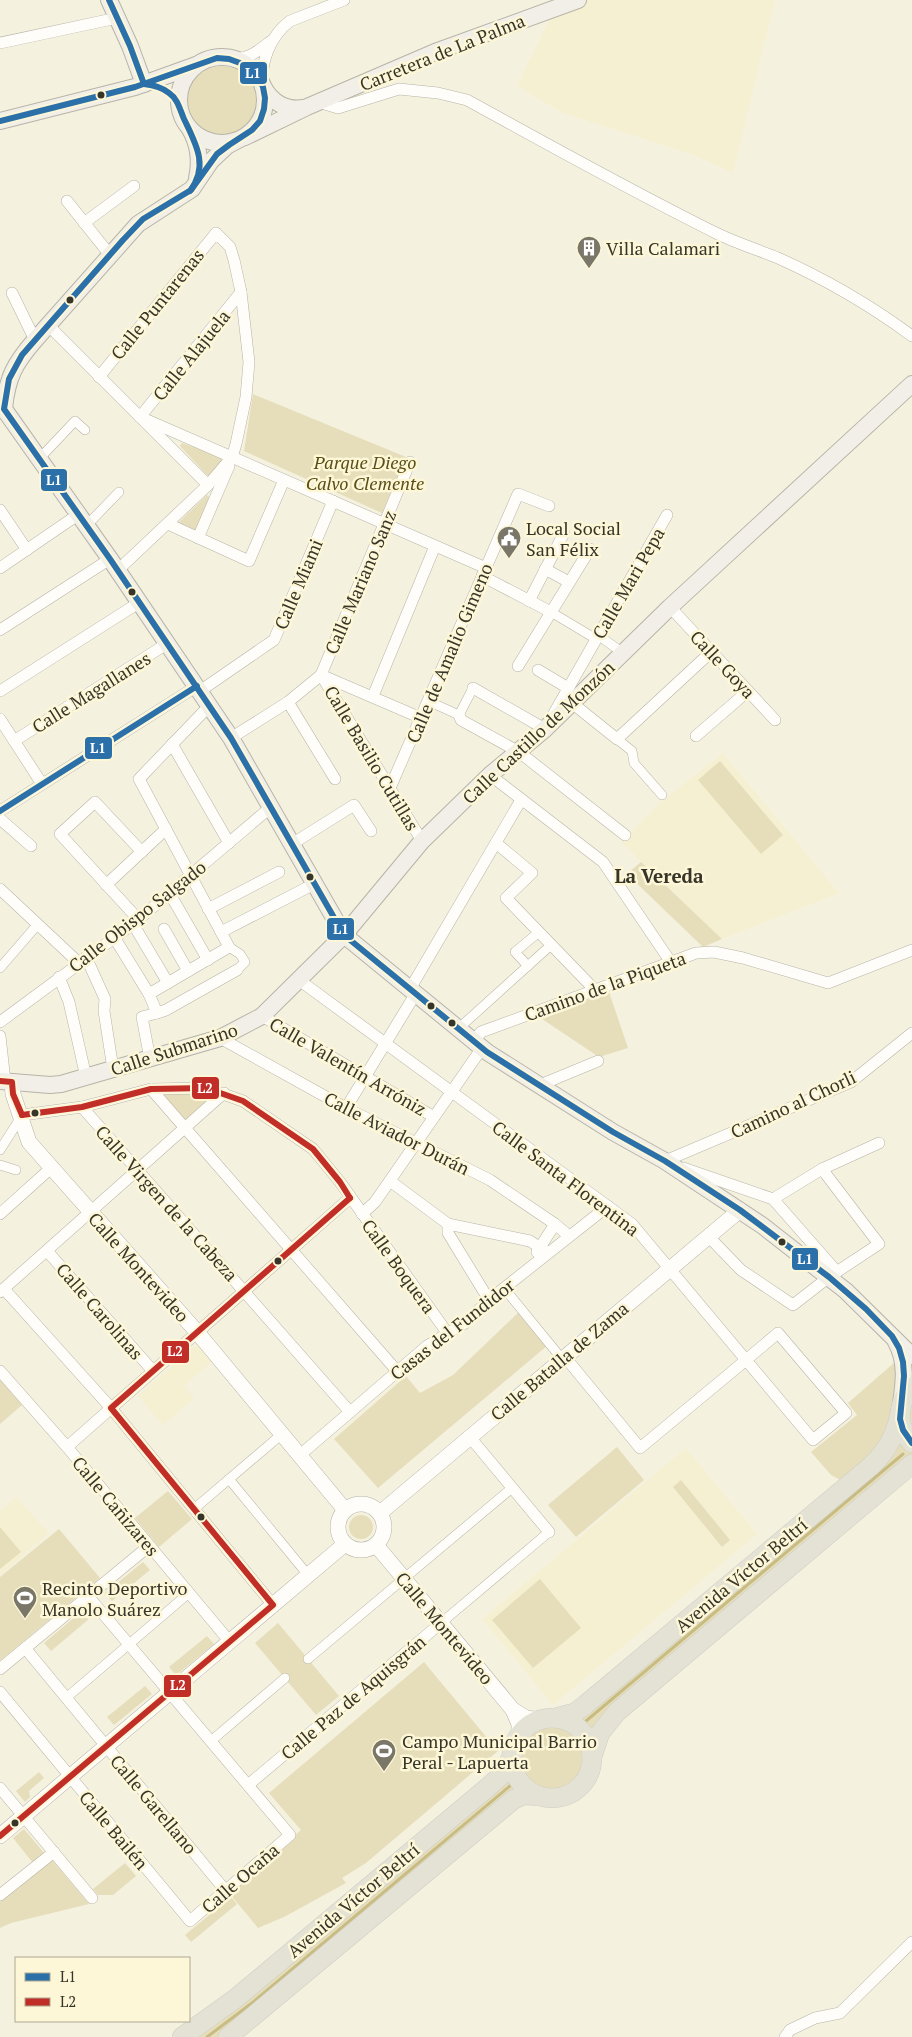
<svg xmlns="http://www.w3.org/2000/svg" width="912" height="2037" viewBox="0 0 912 2037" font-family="'PT Serif',serif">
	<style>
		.built { fill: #f6f0d2 }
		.green { fill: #e6deba }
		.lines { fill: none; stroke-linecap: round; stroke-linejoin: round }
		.stream { stroke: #c8bc82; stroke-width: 3 }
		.pedestrian-casing { stroke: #b7b4a6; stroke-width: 10 }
		.minor-casing { stroke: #b7b4a6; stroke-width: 12 }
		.tertiary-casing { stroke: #b7b4a6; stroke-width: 16 }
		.secondary-casing { stroke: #b7b4a6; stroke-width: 18 }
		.primary-casing { stroke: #cfcec5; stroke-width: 20 }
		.pedestrian { stroke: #fefdfa; stroke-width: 9 }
		.minor { stroke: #fefdfa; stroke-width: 11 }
		.tertiary { stroke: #fefdfa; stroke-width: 15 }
		.secondary { stroke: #f1efe8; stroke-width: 16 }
		.primary { stroke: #e3e2d5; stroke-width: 19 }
		.bus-1-casing { stroke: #fdf7d7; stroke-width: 10 }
		.bus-2-casing { stroke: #fdf7d7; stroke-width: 10 }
		.bus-1 { stroke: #2b70a9; stroke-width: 6 }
		.bus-2 { stroke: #c12d27; stroke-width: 6 }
		.bus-dot { fill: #373529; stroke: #fdf7d7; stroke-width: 2 }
		.labels { text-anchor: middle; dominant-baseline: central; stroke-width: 5; stroke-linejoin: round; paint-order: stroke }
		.street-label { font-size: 18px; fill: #373529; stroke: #fdf7d7 }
		.poi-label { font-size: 18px; fill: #373529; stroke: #fdf7d7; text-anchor: start }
		.park-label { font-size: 18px; font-style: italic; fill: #594e15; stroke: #fdf7d7 }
		.neighbourhood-label { font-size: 19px; font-weight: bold; fill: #373529; stroke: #fdf7d7 }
		.line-badge { stroke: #fdf7d7; stroke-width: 2 }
		.badge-label { font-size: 14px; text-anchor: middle; font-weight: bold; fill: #fff }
	</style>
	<rect width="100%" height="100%" fill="#f5f1df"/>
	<!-- built -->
	<g class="built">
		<path d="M578 0H775L733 173 694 155 563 113 517 86 555 8Z"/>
		<path d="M723 753 839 893 722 939 621 842 661 802Z"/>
		<path d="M197 1344 212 1361 184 1386 194 1398 163 1425 138 1396Z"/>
		<path d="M686 1448 757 1534 553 1705 482 1619Z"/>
		<path d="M16 1497 49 1533 0 1575V1511Z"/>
	</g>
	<!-- green -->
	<g class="green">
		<circle cx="222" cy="101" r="35"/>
		<path d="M253 394 406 457 382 513 244 451Z"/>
		<path d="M182 443 223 457 224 464 211 475H207L180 446Z"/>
		<path d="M207 495 210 498 197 532 178 523Z"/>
		<path d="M720 761 783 835 761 854 698 780Z"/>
		<path d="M641 862 722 939 703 947 627 874Z"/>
		<path d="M609 992 628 1048 599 1057 539 1017Z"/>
		<path d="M205 1092 211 1098 185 1121 164 1095Z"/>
		<path d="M520 1311 548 1345 378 1488 334 1439 406 1376 420 1393 453 1375Z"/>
		<path d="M895 1362 912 1387V1466L617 1712C609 1726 599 1740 593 1755 591 1761 591 1768 589 1774 578 1800 551 1798 529 1794L228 2037H181L487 1788C496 1775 521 1729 532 1724 539 1721 548 1720 555 1718L848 1484 831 1475 811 1452 857 1415 848 1403Z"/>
		<path d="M0 1380 22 1405 0 1424Z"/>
		<path d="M617 1447 644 1480 576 1537 548 1505Z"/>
		<path d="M681 1480 730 1540 722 1547 673 1487Z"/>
		<path d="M168 1491 192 1519 159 1547 135 1518Z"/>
		<circle cx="361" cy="1527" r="12"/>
		<path d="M0 1527 21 1552 0 1569Z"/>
		<path d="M59 1529 100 1578 0 1661V1577Z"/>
		<path d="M143 1562 150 1570 112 1601 105 1593Z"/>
		<path d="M540 1579 581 1628 533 1668 492 1620Z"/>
		<path d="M82 1611 89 1619 51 1651 44 1643Z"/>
		<path d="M278 1623 339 1696 316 1715 255 1643Z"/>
		<path d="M207 1636 214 1644 176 1675 169 1667Z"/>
		<path d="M424 1662 498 1751 366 1863 342 1878 346 1883 284 1917 258 1928 229 1893 301 1830 269 1793Z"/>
		<path d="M145 1686 152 1694 114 1725 107 1717Z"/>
		<path d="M39 1772 44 1778 29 1791 30 1797 25 1802 16 1791Z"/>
		<path d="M24 1829 45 1854 33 1863 13 1838Z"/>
		<path d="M52 1860 89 1904 11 1923 0 1928V1900Z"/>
		<path d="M125 1863 136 1876 113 1895H98L93 1889Z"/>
		<path d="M231 1897 237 1904 191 1942 185 1935Z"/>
	</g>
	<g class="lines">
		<!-- stream -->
		<g class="stream">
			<path d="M586 1721 903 1454"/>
			<path d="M207 2037 252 2003 511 1785"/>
		</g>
		<defs>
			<g id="pedestrian">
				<path d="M40 458 75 421 85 430"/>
				<path d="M87 525 119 492"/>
				<path d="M551 612 596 639"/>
				<path d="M598 635 623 653"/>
				<path d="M428 701 459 715 473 688"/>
				<path d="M617 739 632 751 634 763 662 795"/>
				<path d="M229 947 240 954 245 962 237 970"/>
				<path d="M528 966 515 952 539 932"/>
				<path d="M0 968 38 924"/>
				<path d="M459 1028 551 945"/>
				<path d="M0 1150 21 1117"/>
				<path d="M0 1165 16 1170"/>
				<path d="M504 1288 562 1359"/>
				<path d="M229 1479 308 1575"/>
				<path d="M194 1509 282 1434"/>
				<path d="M441 1623 549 1532"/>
				<path d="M308 1659 512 1488"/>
				<path d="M66 1698 189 1593"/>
				<path d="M211 1741 285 1678"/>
			</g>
			<g id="minor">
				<path d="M0 43 117 18"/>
				<path d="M230 58C247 61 258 51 271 41"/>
				<path d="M263 86C260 63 270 36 290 21L344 0"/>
				<path d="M318 102 338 108 399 89 438 93 467 100C551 146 633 192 718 234 737 243 758 250 778 258 825 279 870 305 912 336"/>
				<path d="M67 201 110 255"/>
				<path d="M84 223 134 186"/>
				<path d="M12 293 35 340"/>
				<path d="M48 325 208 485"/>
				<path d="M99 377 216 233 230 247 234 260 241 292 249 362 246 397 236 444 232 457 208 485 118 570"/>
				<path d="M140 417 486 568"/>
				<path d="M140 417 241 292"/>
				<path d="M0 510 27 550"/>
				<path d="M168 524 249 561 284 480"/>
				<path d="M198 538 229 466"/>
				<path d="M0 568 79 514"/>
				<path d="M545 569 569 582"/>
				<path d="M482 576 551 612"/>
				<path d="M529 601 564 533"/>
				<path d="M670 607 775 720"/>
				<path d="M0 630 110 559"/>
				<path d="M518 666 590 549"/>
				<path d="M538 670 568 688"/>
				<path d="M321 675 422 841"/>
				<path d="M321 675 421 718"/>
				<path d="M473 688 545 729 667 515"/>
				<path d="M0 691 140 602"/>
				<path d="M200 691 274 640 333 501"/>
				<path d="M373 696 435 546"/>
				<path d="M288 702 335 779"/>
				<path d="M572 703 617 739 711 652"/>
				<path d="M459 715 461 720 519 752 625 835"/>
				<path d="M0 719 42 784"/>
				<path d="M696 736 748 691"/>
				<path d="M231 738 288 702 321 675 410 462"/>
				<path d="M14 741 168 643"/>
				<path d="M172 744 229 843"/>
				<path d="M490 775 603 862 670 961"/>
				<path d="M390 788 518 494 549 506"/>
				<path d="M0 811 197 686"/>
				<path d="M0 819 31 846"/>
				<path d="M496 843 532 873 506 898 595 990"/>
				<path d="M292 844 354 805 371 831"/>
				<path d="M106 885 166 829"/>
				<path d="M0 889 79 963"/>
				<path d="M170 894 208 960"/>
				<path d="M208 909 279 872"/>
				<path d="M138 919 60 834 95 802 142 852"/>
				<path d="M133 924 168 983"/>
				<path d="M164 929 188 971"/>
				<path d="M221 932 314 884"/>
				<path d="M114 937 149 994 157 1013 142 1017 150 1059"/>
				<path d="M86 957 105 999 104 1011 113 1069"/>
				<path d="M59 977 69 1002 86 1077"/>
				<path d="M299 980 632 1224 813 1440 846 1413 778 1333 734 1370 640 1448 565 1357"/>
				<path d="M410 989 521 800"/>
				<path d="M149 994 229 947 139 779 210 705"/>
				<path d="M157 1013 166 1010 237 970"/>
				<path d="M262 1016 434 1117"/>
				<path d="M0 1022 133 924 271 807"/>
				<path d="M0 1036 5 1081"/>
				<path d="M220 1038 346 1108 490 1180 555 1224 569 1236"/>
				<path d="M474 1041 481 1032 696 953 714 952 743 958 828 983 912 950"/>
				<path d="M540 1085 598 1061"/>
				<path d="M151 1089 397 1371"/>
				<path d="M82 1107 350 1412"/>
				<path d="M346 1108 416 993"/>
				<path d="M22 1115 82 1107 151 1089 206 1088 243 1101 313 1149 340 1182 448 1334"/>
				<path d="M665 1161 851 1082 912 1033"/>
				<path d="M683 1168 773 1199 837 1272"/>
				<path d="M390 1181 448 1224 530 1241 548 1253"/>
				<path d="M773 1199 822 1169 879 1143"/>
				<path d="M0 1214 51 1168"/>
				<path d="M362 1214 375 1202 482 1048"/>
				<path d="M448 1224V1233L489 1300"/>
				<path d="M709 1237 741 1270 793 1305 829 1277 879 1244 822 1169"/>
				<path d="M47 1251 153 1371"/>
				<path d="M537 1252 555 1224"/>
				<path d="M4 1289 111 1408 273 1605"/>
				<path d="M0 1292 224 1093"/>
				<path d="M0 1371 67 1447 230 1642"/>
				<path d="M469 1436 549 1532"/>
				<path d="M67 1447 350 1198"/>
				<path d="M300 1455 427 1346 465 1323 489 1300 608 1206"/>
				<path d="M25 1648 225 1890"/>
				<path d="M0 1669 149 1546"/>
				<path d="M0 1692 190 1921 290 1835 88 1596"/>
				<path d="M248 1785 441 1623"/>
				<path d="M0 1788 92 1898"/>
				<path d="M0 1895 54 1852"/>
				<path d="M785 2037 790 2030 815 2018 840 2013 912 1942"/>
			</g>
			<g id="tertiary">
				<path d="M12 1082 13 1094 29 1142 197 1332 345 1510"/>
				<circle cx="361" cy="1527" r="23"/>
				<path d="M380 1513 740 1210"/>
				<path d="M376 1545 513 1710 519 1724V1737"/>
				<path d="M513 1710 526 1718 540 1720"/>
				<path d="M0 1836 345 1544"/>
			</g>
			<g id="secondary">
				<path d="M109 0 130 46 144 84"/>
				<circle cx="222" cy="100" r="43"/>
				<path d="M263 86C271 102 286 111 304 108"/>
				<path d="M0 121 135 87 196 65"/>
				<path d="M190 129C199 145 201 160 197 178"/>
				<path d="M245 137 307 107 435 52 578 0"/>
				<path d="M236 141 227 146 211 161 192 189 138 224 35 340C15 363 7 377 4 409L110 559 231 738 344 935 487 1052 613 1132 665 1161 763 1226 846 1291 912 1356"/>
				<path d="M0 1081 50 1085 61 1084 220 1038 262 1016 344 935 422 841 490 775 545 729 670 607 912 384"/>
				<path d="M896 1342C907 1362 904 1383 901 1404"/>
			</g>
			<g id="primary">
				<path d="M912 1387C897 1403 896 1426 912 1443"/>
				<path d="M555 1718 574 1713 585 1705 871 1466C889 1449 897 1432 901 1408"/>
				<circle cx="552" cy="1758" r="40"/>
				<path d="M592 1757 600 1733 617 1712 912 1464"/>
				<path d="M182 2037 235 1999 487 1788 505 1772 513 1753"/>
				<path d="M228 2037 513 1800 523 1795 541 1796"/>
			</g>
		</defs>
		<!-- pedestrian casing -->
		<use href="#pedestrian" class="pedestrian-casing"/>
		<!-- minor casing -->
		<use href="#minor" class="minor-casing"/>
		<!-- tertiary casing -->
		<use href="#tertiary" class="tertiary-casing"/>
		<!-- secondary casing -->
		<use href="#secondary" class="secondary-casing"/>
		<!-- primary casing -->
		<use href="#primary" class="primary-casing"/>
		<!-- pedestrian -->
		<use href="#pedestrian" class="pedestrian"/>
		<!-- minor -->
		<use href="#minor" class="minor"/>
		<!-- tertiary -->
		<use href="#tertiary" class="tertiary"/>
		<!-- secondary -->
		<use href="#secondary" class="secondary"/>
		<!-- primary -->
		<use href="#primary" class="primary"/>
		<defs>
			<g id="bus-1">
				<path d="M109 0 130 46 144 84"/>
				<path d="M144 84C153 85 162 87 169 93 178 99 180 110 184 119 196 144 209 166 190 191"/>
				<path d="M0 121 135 87 217 58 229 59 240 63 258 77 263 87 265 98 264 109 260 121 252 130 229 145 217 154 191 190 143 219 123 240 22 355 9 379 4 409 110 559 231 738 344 935 487 1052 613 1132 665 1161 740 1210 829 1277 866 1309 892 1336 899 1348 903 1362 904 1376 900 1419 903 1430 912 1443"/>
				<path d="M0 811 197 686"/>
			</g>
			<g id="bus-2">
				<path d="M0 1081 12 1082 13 1094 22 1115"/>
				<path d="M22 1115 82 1107 151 1089 206 1088 243 1101 313 1149 340 1182 350 1198"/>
				<path d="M0 1836 273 1605 111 1408 350 1198"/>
			</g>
		</defs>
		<!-- bus-1 casing -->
		<use href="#bus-1" class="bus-1-casing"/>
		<!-- bus-2 casing -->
		<use href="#bus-2" class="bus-2-casing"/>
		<!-- bus-1 -->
		<use href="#bus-1" class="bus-1"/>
		<!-- bus-2 -->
		<use href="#bus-2" class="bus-2"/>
	</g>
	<!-- icons -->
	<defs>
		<symbol id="building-pin" viewBox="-11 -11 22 30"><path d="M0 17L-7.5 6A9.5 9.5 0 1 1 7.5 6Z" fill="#7a7769" stroke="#fdf7d7"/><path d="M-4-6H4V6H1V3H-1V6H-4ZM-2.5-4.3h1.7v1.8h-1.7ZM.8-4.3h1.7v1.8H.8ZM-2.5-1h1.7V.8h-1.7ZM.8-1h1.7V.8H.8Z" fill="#fff"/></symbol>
		<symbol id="civic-pin" viewBox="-11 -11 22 30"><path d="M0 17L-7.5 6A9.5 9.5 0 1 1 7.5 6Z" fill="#7a7769" stroke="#fdf7d7"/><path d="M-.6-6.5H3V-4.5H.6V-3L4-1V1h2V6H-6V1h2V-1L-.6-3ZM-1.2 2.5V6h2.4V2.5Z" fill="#fff"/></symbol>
		<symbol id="stadium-pin" viewBox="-11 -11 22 30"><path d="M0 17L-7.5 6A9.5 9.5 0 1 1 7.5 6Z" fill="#7a7769" stroke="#fdf7d7"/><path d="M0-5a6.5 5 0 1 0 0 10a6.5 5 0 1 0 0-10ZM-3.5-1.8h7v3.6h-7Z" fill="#fff"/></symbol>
	</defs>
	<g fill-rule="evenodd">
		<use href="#building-pin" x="575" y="234" width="28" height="38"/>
		<use href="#civic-pin" x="495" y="524" width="28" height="38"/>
		<use href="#stadium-pin" x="11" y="1584" width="28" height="38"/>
		<use href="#stadium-pin" x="370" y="1737" width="28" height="38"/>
	</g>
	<!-- markers -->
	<g class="bus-dot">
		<circle cx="101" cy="95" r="4.5"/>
		<circle cx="70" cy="300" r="4.5"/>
		<circle cx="132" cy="592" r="4.5"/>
		<circle cx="310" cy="877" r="4.5"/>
		<circle cx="431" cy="1006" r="4.5"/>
		<circle cx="452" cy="1023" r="4.5"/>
		<circle cx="35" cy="1113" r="4.5"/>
		<circle cx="782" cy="1242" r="4.5"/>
		<circle cx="278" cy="1261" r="4.5"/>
		<circle cx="201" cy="1517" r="4.5"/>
		<circle cx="15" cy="1823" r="4.5"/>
	</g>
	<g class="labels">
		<!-- street labels -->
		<g class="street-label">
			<text transform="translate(442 52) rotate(-22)">Carretera de La Palma</text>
			<text transform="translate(157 304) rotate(-51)">Calle Puntarenas</text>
			<text transform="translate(191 355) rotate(-51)">Calle Alajuela</text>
			<text transform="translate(360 582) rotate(-67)">Calle Mariano Sanz</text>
			<text transform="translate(628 583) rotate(-60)">Calle Mari Pepa</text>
			<text transform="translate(298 584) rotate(-67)">Calle Miami</text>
			<text transform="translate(449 653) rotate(-67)">Calle de Amalio Gimeno</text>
			<text transform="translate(723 664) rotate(47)">Calle Goya</text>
			<text transform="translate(91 692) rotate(-32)">Calle Magallanes</text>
			<text transform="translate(538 732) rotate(-43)">Calle Castillo de Monzón</text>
			<text transform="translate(372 758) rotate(59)">Calle Basilio Cutillas</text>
			<text transform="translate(137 916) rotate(-38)">Calle Obispo Salgado</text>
			<text transform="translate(605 986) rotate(-20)">Camino de la Piqueta</text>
			<text transform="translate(174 1049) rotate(-18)">Calle Submarino</text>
			<text transform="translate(348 1066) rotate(30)">Calle Valentín Arróniz</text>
			<text transform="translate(793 1104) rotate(-25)">Camino al Chorli</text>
			<text transform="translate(397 1133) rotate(27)">Calle Aviador Durán</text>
			<text transform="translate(566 1178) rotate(37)">Calle Santa Florentina</text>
			<text transform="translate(167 1203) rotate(48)">Calle Virgen de la Cabeza</text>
			<text transform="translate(399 1266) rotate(54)">Calle Boquera</text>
			<text transform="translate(139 1267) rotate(48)">Calle Montevideo</text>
			<text transform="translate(100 1311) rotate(49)">Calle Carolinas</text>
			<text transform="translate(452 1329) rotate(-38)">Casas del Fundidor</text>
			<text transform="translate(559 1361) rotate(-40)">Calle Batalla de Zama</text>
			<text transform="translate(116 1506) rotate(50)">Calle Cañizares</text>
			<text transform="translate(741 1575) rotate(-40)">Avenida Víctor Beltrí</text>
			<text transform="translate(445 1628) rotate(50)">Calle Montevideo</text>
			<text transform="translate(353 1697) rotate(-40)">Calle Paz de Aquisgrán</text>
			<text transform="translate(154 1804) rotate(50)">Calle Garellano</text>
			<text transform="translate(114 1830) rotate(50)">Calle Bailén</text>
			<text transform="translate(240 1878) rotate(-41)">Calle Ocaña</text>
			<text transform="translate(353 1900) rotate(-40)">Avenida Víctor Beltrí</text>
		</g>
		<!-- poi labels -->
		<g class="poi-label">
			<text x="606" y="248">Villa Calamari</text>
			<text x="526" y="528">Local Social<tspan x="526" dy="21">San Félix</tspan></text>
			<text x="42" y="1588">Recinto Deportivo<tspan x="42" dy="21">Manolo Suárez</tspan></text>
			<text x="402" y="1741">Campo Municipal Barrio<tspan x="402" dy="21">Peral - Lapuerta</tspan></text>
		</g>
		<!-- park labels -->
		<g class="park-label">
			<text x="365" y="462">Parque Diego<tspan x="365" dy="21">Calvo Clemente</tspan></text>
		</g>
		<!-- neighbourhood labels -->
		<g class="neighbourhood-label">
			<text x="659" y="875">La Vereda</text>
		</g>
	</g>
	<g class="line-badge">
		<rect x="239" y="61" width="29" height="24" rx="5" fill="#2b70a9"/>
		<rect x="40" y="468" width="28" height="24" rx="5" fill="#2b70a9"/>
		<rect x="84" y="736" width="29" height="24" rx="5" fill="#2b70a9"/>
		<rect x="326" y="917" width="29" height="24" rx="5" fill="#2b70a9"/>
		<rect x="191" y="1076" width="29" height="24" rx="5" fill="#c12d27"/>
		<rect x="791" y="1247" width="28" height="24" rx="5" fill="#2b70a9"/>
		<rect x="161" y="1340" width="29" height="24" rx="5" fill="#c12d27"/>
		<rect x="163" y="1674" width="29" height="24" rx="5" fill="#c12d27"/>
	</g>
	<g class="badge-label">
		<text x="253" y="78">L1</text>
		<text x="54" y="485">L1</text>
		<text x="98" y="753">L1</text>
		<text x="341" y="934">L1</text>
		<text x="205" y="1093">L2</text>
		<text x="805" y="1264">L1</text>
		<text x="175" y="1356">L2</text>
		<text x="178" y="1690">L2</text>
	</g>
	<!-- legend -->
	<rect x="15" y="1957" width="175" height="65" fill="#fdf7d7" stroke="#aea991"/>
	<rect x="25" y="1973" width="25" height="8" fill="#2b70a9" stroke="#aea991"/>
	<text x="60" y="1982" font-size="15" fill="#373529">L1</text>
	<rect x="25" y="1998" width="25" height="8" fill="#c12d27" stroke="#aea991"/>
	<text x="60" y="2007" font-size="15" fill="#373529">L2</text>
</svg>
